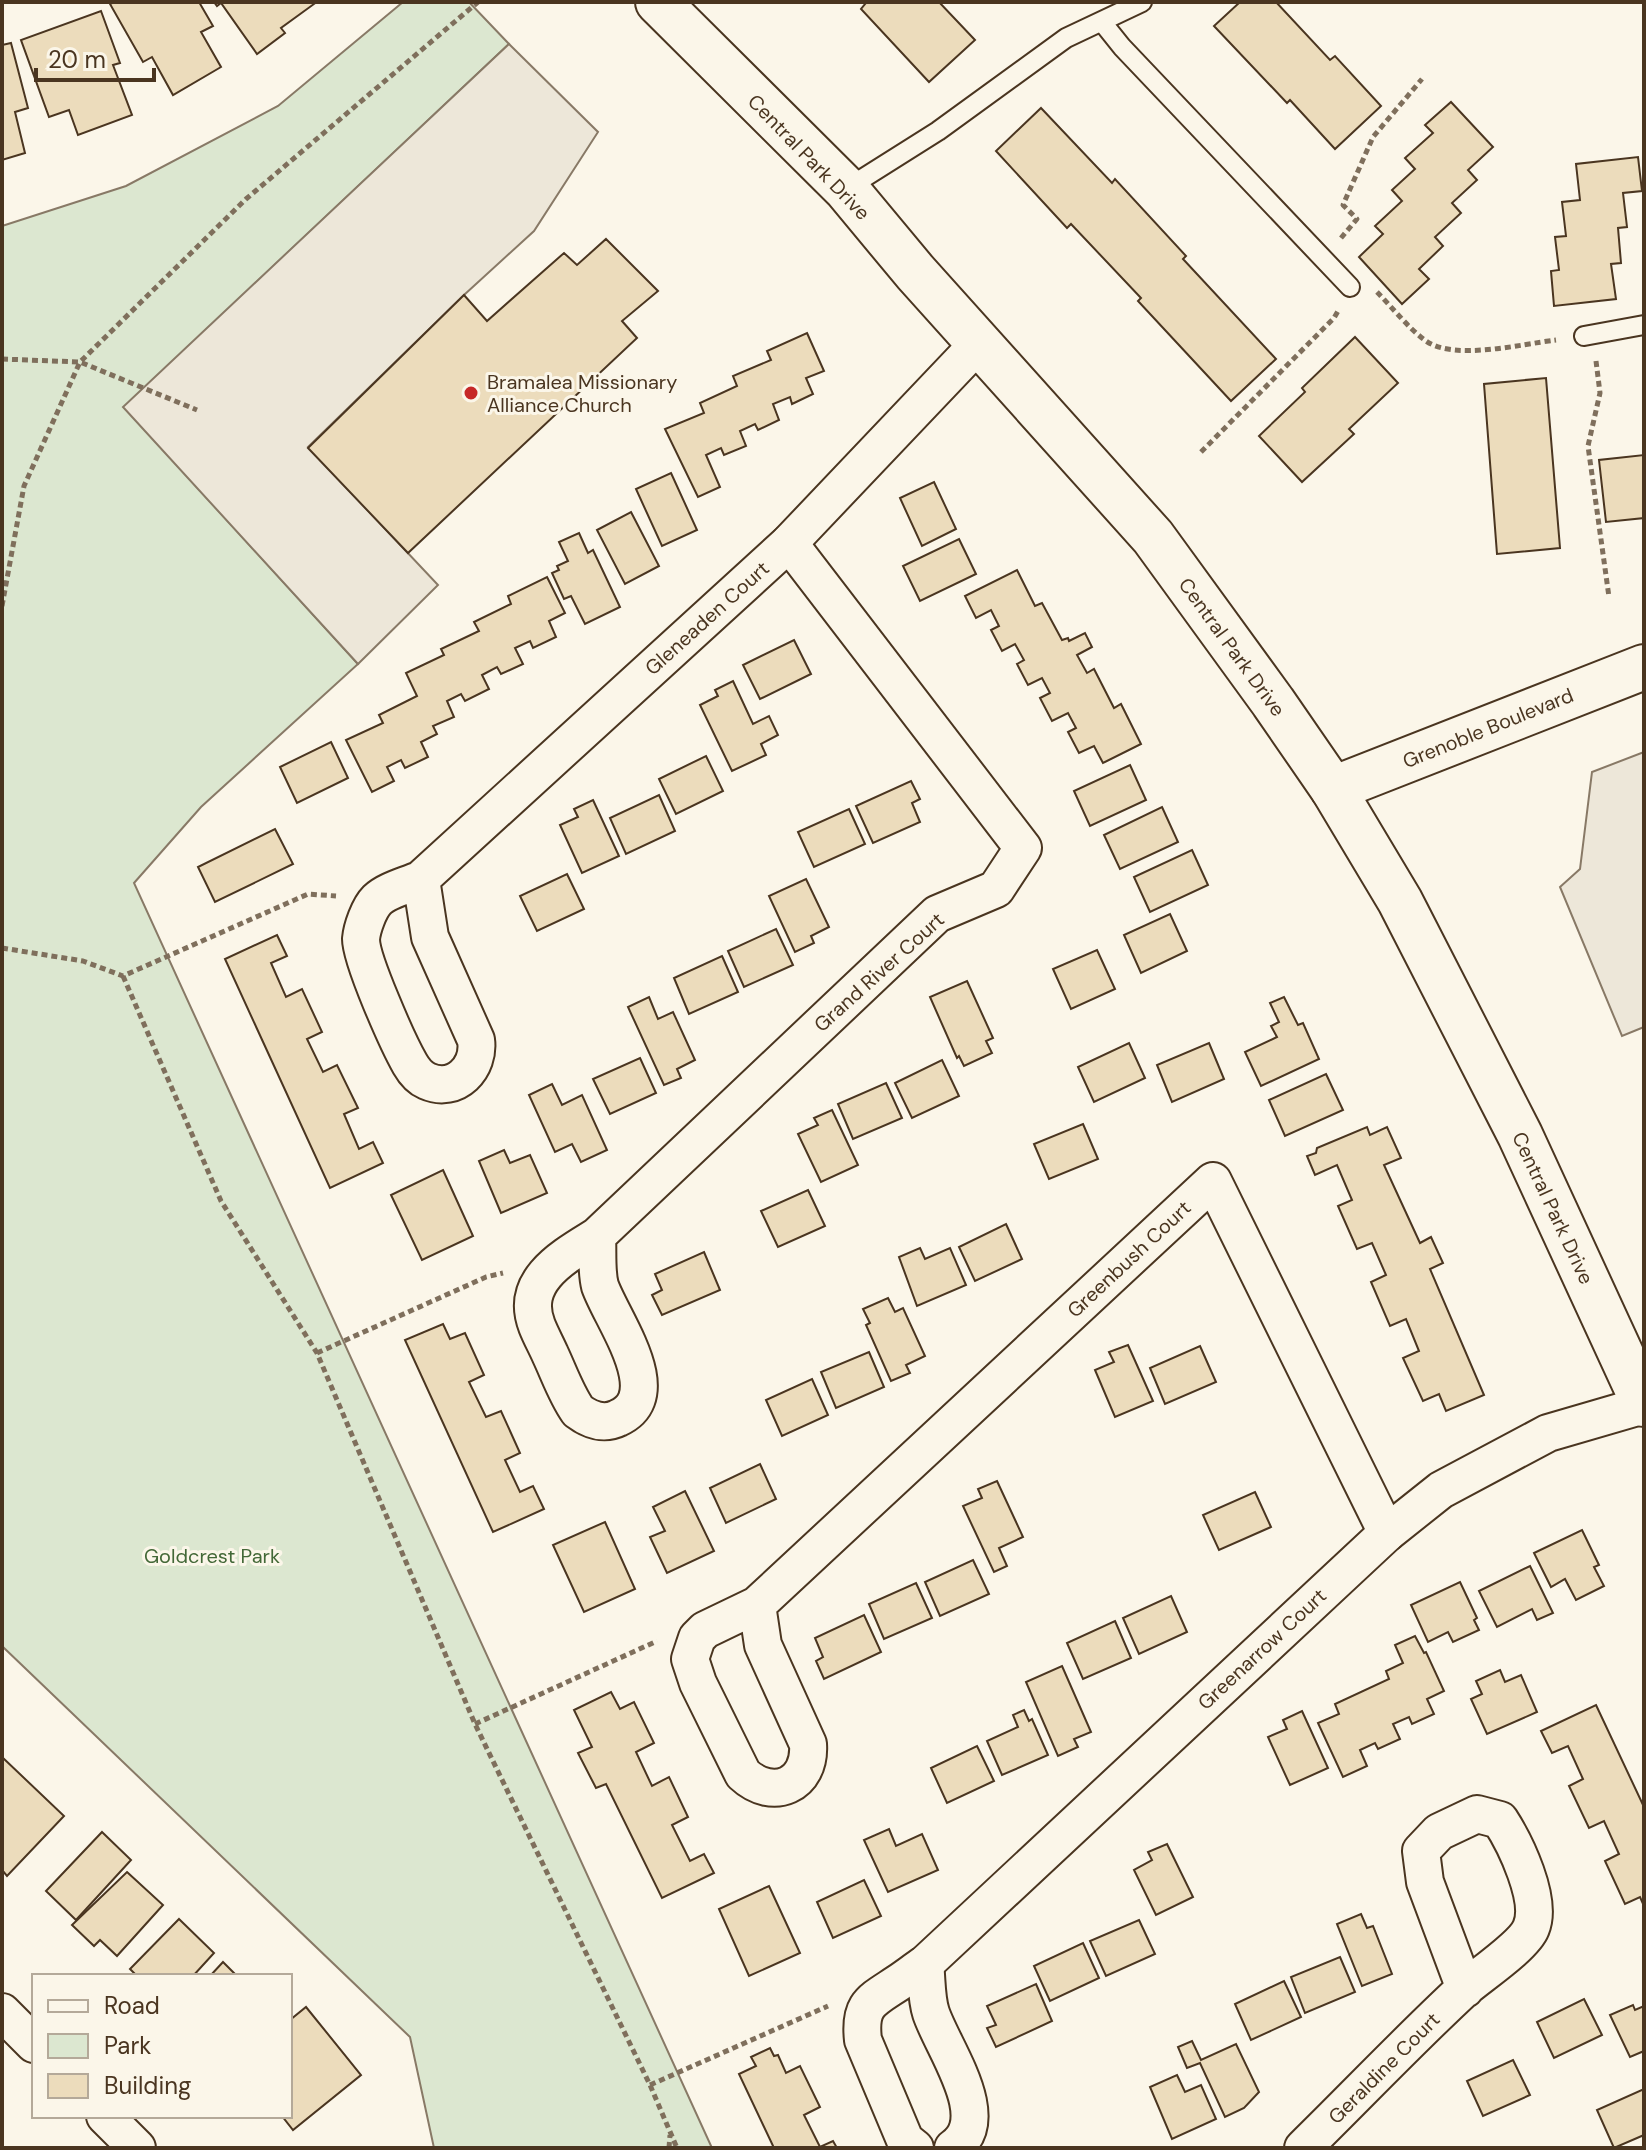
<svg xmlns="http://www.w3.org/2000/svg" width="1646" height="2150" viewBox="0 0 1646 2150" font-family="'DM Sans',sans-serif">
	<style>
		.green { fill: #dce7d0; stroke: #887966; stroke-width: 2 }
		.parking { fill: #ede7d9; stroke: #887966; stroke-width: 2 }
		.building { fill: #ecdcbc; stroke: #4a3520; stroke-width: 2 }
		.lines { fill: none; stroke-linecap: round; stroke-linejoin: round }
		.lane-casing { stroke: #4a3520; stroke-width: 22 }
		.street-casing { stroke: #4a3520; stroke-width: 40 }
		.secondary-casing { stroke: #4a3520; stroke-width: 48 }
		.path { stroke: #7f6f5c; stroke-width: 5; stroke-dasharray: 6 4; stroke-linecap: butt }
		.lane { stroke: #fbf6e9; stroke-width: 18 }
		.street { stroke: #fbf6e9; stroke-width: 36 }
		.secondary { stroke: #fbf6e9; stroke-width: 44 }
		.poi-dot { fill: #c62828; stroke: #fbf6e9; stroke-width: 3 }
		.labels { text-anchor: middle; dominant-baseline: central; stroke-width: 6; stroke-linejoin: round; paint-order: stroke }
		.street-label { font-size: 20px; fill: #4a3520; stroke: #fbf6e9 }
		.poi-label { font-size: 20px; fill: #4a3520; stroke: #fbf6e9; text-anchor: start }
		.park-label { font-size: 20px; fill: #436837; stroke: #fbf6e9 }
	</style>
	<rect width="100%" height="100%" fill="#fbf6e9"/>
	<!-- green -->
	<path class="green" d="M403 2H469L509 44 124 407 358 664 201 807 134 883 712 2148H434L410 2037 2 1646V226L126 186 278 106Z"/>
	<!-- parking -->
	<g class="parking">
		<path d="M509 44 598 132 534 231 464 295 308 447 438 585 358 664 123 407Z"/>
		<path d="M1644 752V1027L1622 1036 1560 887 1580 869 1592 772Z"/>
	</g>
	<!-- building -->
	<g class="building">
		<path d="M114 2H199L213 26 201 32 221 67 173 95 152 57 143 62 110 4Z"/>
		<path d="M214 2H312L314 4 281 28 285 33 257 54 221 3 217 6Z"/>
		<path d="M863 2H939L975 40 929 82 861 9 865 4Z"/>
		<path d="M1240 2H1276L1330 60 1335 56 1381 106 1335 149 1290 100 1287 103 1214 26Z"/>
		<path d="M101 11 120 63 113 65 132 115 78 135 69 110 49 117 21 40Z"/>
		<path d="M11 43 28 108 15 112 25 153 2 160V45Z"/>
		<path d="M1451 102 1493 147 1468 170 1477 180 1452 203 1461 213 1435 237 1443 246 1419 269 1429 279 1402 304 1359 257 1383 234 1375 226 1402 201 1392 190 1415 169 1405 158 1433 133 1425 125Z"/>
		<path d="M1041 108 1112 183 1115 179 1186 256 1183 259 1276 359 1231 401 1138 301 1141 298 1071 224 1067 228 996 151Z"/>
		<path d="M1638 157 1642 191 1623 193 1627 227 1618 228 1621 263 1611 264 1616 299 1554 306 1551 271 1559 270 1555 237 1566 236 1562 202 1580 200 1576 164Z"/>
		<path d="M606 239 658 291 622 321 637 338 408 553 308 448 464 295 487 321 564 253 577 265Z"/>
		<path d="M807 333 824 371 806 378 813 394 792 404 790 397 773 404 779 420 758 430 755 424 740 431 746 446 724 455 721 448 706 455 720 487 698 497 665 429 704 413 700 403 737 386 733 376 771 360 767 351Z"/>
		<path d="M1355 337 1398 383 1349 429 1354 434 1302 482 1259 436 1305 392 1302 388Z"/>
		<path d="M1546 378 1560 548 1497 554 1484 384Z"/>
		<path d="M1644 455V518L1606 522 1599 460Z"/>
		<path d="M671 473 697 530 662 546 636 489Z"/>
		<path d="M934 482 956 529 922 546 900 498Z"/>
		<path d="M631 512 659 566 625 584 597 530Z"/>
		<path d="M579 533 588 553 593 550 620 607 585 624 571 596 564 599 552 573 559 570 557 566 568 561 559 542Z"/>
		<path d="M959 539 976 574 920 601 903 566Z"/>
		<path d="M1017 570 1035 606 1042 603 1062 640 1068 638 1069 641 1085 633 1092 647 1077 655 1087 673 1094 669 1114 708 1121 704 1141 744 1103 763 1094 746 1079 753 1068 732 1076 728 1068 713 1052 721 1040 698 1050 693 1042 678 1028 685 1017 664 1024 660 1015 644 1002 651 991 630 999 626 991 610 976 618 965 596Z"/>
		<path d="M547 577 565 613 549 621 556 637 533 648 530 641 515 648 523 664 501 674 497 667 482 675 489 689 465 701 461 694 447 701 454 717 433 726 437 734 421 742 428 757 405 768 401 760 387 767 394 781 372 792 346 740 383 723 379 715 417 696 406 673 444 655 441 649 479 631 474 622 511 604 508 596Z"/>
		<path d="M794 640 811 674 760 699 743 665Z"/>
		<path d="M733 681 753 724 769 716 778 735 761 744 766 755 732 771 700 705 718 696 715 690Z"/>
		<path d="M331 742 348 778 297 803 280 767Z"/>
		<path d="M706 756 723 791 676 814 659 779Z"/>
		<path d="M1130 765 1146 800 1090 826 1074 791Z"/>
		<path d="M911 781 920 799 912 803 920 822 873 843 856 806Z"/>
		<path d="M659 795 675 831 626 854 610 818Z"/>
		<path d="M593 800 619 856 582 873 560 825 578 817 574 809Z"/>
		<path d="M1162 807 1178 842 1120 869 1104 835Z"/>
		<path d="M849 809 865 844 814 867 798 832Z"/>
		<path d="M275 829 293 864 215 902 198 867Z"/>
		<path d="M1192 850 1208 885 1150 912 1134 877Z"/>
		<path d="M567 874 584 909 537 931 520 896Z"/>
		<path d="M806 879 829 927 811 936 814 943 795 952 769 896Z"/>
		<path d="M1170 914 1187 951 1141 973 1124 935Z"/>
		<path d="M776 929 793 965 744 987 728 951Z"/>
		<path d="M277 935 287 956 271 963 286 997 302 989 322 1032 307 1039 323 1072 337 1065 358 1108 344 1114 359 1149 373 1142 383 1163 330 1188 225 959Z"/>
		<path d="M1097 950 1115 989 1071 1009 1053 969Z"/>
		<path d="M722 956 738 992 689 1014 674 978Z"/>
		<path d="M967 981 993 1038 986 1041 992 1053 964 1066 959 1056 957 1058 930 997Z"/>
		<path d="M649 997 658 1019 673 1012 695 1060 677 1069 681 1078 664 1085 628 1007Z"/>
		<path d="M1284 997 1298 1025 1303 1023 1319 1059 1261 1086 1245 1052 1277 1037 1271 1026 1279 1022 1270 1003Z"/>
		<path d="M1129 1043 1145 1078 1094 1102 1078 1067Z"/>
		<path d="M1209 1043 1224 1079 1172 1102 1157 1065Z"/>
		<path d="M640 1058 656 1093 610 1114 593 1079Z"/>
		<path d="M942 1060 959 1096 912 1118 895 1083Z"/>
		<path d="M1326 1074 1343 1110 1285 1136 1269 1100Z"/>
		<path d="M886 1083 902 1118 853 1139 838 1104Z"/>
		<path d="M552 1084 562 1105 582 1095 607 1150 581 1162 572 1144 555 1152 529 1095Z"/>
		<path d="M832 1110 858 1165 821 1182 798 1134 818 1125 814 1118Z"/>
		<path d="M1083 1124 1098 1159 1049 1179 1034 1144Z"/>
		<path d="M1367 1127 1370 1135 1387 1127 1401 1158 1384 1165 1420 1243 1431 1237 1443 1263 1430 1269 1484 1395 1446 1411 1439 1394 1423 1401 1403 1358 1419 1351 1406 1319 1390 1326 1371 1282 1386 1275 1372 1243 1357 1249 1338 1206 1352 1200 1337 1165 1315 1175 1307 1156 1316 1153 1317 1148Z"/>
		<path d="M504 1150 510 1163 530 1155 547 1193 501 1213 479 1161Z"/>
		<path d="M443 1170 473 1236 422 1260 391 1195Z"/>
		<path d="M808 1190 825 1226 778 1247 761 1211Z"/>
		<path d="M1006 1224 1022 1259 975 1281 959 1247Z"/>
		<path d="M920 1248 925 1259 950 1248 966 1285 917 1306 899 1257Z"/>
		<path d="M704 1252 720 1290 662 1315 652 1295 662 1290 655 1274Z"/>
		<path d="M888 1298 895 1312 903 1308 925 1356 906 1365 910 1373 891 1381 866 1325 870 1323 863 1309Z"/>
		<path d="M443 1324 450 1339 465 1333 484 1375 469 1382 486 1417 501 1411 520 1453 505 1460 520 1492 533 1486 544 1509 493 1532 405 1340Z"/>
		<path d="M1128 1345 1153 1401 1115 1417 1095 1370 1114 1362 1109 1352Z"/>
		<path d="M1200 1346 1216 1382 1165 1404 1150 1368Z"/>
		<path d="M869 1352 884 1387 836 1408 821 1372Z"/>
		<path d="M812 1379 828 1415 782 1436 766 1400Z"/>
		<path d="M760 1464 776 1499 726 1523 710 1488Z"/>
		<path d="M997 1481 1023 1537 999 1548 1007 1566 994 1572 963 1506 982 1498 978 1489Z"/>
		<path d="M685 1491 714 1551 667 1573 650 1537 665 1531 653 1507Z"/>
		<path d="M1255 1492 1271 1527 1219 1550 1203 1515Z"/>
		<path d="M605 1522 635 1589 584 1612 553 1545Z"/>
		<path d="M1582 1530 1599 1565 1594 1567 1604 1586 1576 1600 1565 1579 1551 1587 1534 1553Z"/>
		<path d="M973 1560 989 1594 940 1616 925 1582Z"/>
		<path d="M1530 1566 1553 1613 1537 1620 1532 1609 1497 1627 1479 1591Z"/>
		<path d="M1460 1582 1477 1618 1474 1620 1479 1630 1453 1642 1448 1632 1428 1642 1411 1605Z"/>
		<path d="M916 1583 932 1618 884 1639 869 1604Z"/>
		<path d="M1171 1596 1187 1632 1139 1654 1123 1618Z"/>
		<path d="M864 1615 881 1652 824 1679 816 1661 823 1657 815 1638Z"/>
		<path d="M1115 1621 1131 1658 1083 1679 1067 1643Z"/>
		<path d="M1415 1636 1424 1653 1426 1652 1444 1691 1427 1699 1434 1714 1412 1724 1409 1717 1393 1724 1400 1739 1378 1749 1375 1743 1360 1750 1367 1766 1343 1777 1318 1723 1339 1714 1335 1704 1389 1679 1386 1671 1403 1663 1395 1645Z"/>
		<path d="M1062 1666 1091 1732 1074 1739 1078 1747 1058 1756 1026 1682Z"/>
		<path d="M1500 1670 1505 1682 1521 1675 1537 1712 1487 1734 1471 1699 1482 1694 1476 1681Z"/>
		<path d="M611 1692 620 1709 634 1702 654 1743 636 1752 652 1786 669 1777 688 1817 672 1825 690 1861 704 1854 714 1873 662 1898 606 1784 596 1788 578 1753 592 1747 574 1710Z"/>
		<path d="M1596 1705 1644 1807V1906L1640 1897 1625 1904 1605 1861 1619 1854 1604 1821 1589 1828 1569 1786 1583 1779 1568 1746 1552 1753 1541 1731Z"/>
		<path d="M1024 1710 1029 1721 1032 1719 1048 1755 1002 1775 987 1741 1018 1727 1013 1715Z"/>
		<path d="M1302 1711 1328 1768 1290 1785 1268 1737 1287 1729 1283 1720Z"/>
		<path d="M977 1746 994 1781 947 1803 931 1768Z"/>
		<path d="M2 1757 64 1816 7 1876 2 1870Z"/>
		<path d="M889 1829 896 1846 922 1834 938 1870 888 1892 864 1840Z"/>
		<path d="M102 1832 131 1860 76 1920 46 1891Z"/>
		<path d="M1167 1844 1193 1897 1156 1915 1134 1870 1152 1860 1148 1852Z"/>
		<path d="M127 1872 163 1905 117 1956 100 1940 94 1946 72 1925Z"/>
		<path d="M864 1880 881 1916 833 1938 817 1902Z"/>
		<path d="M769 1886 800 1953 749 1976 719 1909Z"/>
		<path d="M1361 1914 1367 1928 1373 1926 1392 1974 1362 1986 1337 1924Z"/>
		<path d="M179 1919 214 1953 193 1976H137L130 1969Z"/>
		<path d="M1139 1920 1155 1954 1106 1976 1090 1941Z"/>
		<path d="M1083 1943 1099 1978 1050 2001 1034 1966Z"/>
		<path d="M1340 1957 1355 1992 1305 2013 1291 1977Z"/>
		<path d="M223 1962 237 1976H210Z"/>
		<path d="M1284 1981 1301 2017 1251 2040 1235 2004Z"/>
		<path d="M1036 1984 1052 2021 996 2047 987 2028 996 2025 987 2006Z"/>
		<path d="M1584 1999 1602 2035 1554 2058 1537 2022Z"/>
		<path d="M1633 2005 1635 2010 1644 2006V2051L1630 2057 1610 2015Z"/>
		<path d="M306 2007 361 2075 293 2130 282 2116H290V2020Z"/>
		<path d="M1192 2041 1201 2060 1236 2044 1259 2092 1244 2108 1225 2117 1200 2063 1187 2068 1178 2047Z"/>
		<path d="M770 2048 774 2056 778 2055 786 2073 800 2066 820 2107 804 2115 820 2147 833 2141 837 2148H774L739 2074 756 2066 751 2057Z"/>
		<path d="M1513 2060 1530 2095 1483 2116 1467 2081Z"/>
		<path d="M1177 2075 1185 2092 1201 2085 1216 2119 1172 2139 1150 2087Z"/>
		<path d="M1644 2089V2135L1614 2148 1597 2110Z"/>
	</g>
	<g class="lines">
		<defs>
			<g id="lane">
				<path d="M1102 22 1122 47 1350 287"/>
				<path d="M846 189 938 131 1066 38 1142 2"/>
				<path d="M1584 336 1644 325"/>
			</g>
			<g id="street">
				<path d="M421 879 430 937 476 1040C480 1067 456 1094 427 1081 420 1078 414 1071 410 1064 398 1043 361 960 361 939 362 928 369 908 377 900 387 890 409 885 421 879L789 543 979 343"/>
				<path d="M597 1236C598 1252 596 1271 600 1286 612 1320 669 1395 618 1418 604 1425 590 1420 578 1411 566 1394 559 1373 550 1354 546 1345 541 1336 537 1326 519 1280 565 1256 597 1236L937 914 996 889 1023 848 789 543"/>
				<path d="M757 1605 763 1645 808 1744C811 1785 773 1802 743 1774L698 1683 690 1659 697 1638 705 1630 757 1605 1213 1181 1387 1533"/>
				<path d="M925 1964C927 1979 926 1998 931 2013 943 2049 996 2119 953 2148"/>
				<path d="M2 2012 34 2044"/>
				<path d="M105 2116 137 2148"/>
				<path d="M915 2148 905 2140 863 2040C859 2004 871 2001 898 1983 907 1977 916 1970 925 1964L1387 1533 1441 1490 1548 1433 1644 1405"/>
				<path d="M1303 2148C1357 2095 1409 2040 1464 1989 1480 1975 1524 1946 1531 1928 1543 1900 1515 1843 1500 1820L1477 1814 1439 1832 1421 1851 1425 1882 1465 1989"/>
			</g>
			<g id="secondary">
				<path d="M658 2 846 189 915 272 1153 537 1273 702 1333 789 1400 901 1520 1135 1644 1404"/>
				<path d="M1333 789 1644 667"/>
			</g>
		</defs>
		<!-- lane casing -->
		<use href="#lane" class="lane-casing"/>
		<!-- street casing -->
		<use href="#street" class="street-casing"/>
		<!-- secondary casing -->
		<use href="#secondary" class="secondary-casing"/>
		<!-- path -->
		<g class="path">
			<path d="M1341 238 1357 219 1343 205 1373 137 1422 79"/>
			<path d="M1377 292C1392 307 1408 328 1426 341 1454 361 1522 344 1556 340"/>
			<path d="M2 359 80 362 197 410"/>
			<path d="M1596 361 1600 393 1588 446 1609 597"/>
			<path d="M1201 452 1334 318 1338 311"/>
			<path d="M2 606 24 486 80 362 246 199 478 2"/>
			<path d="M2 948 83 961 123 976 308 894 336 896"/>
			<path d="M123 976 221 1201 317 1353 475 1724 650 2085 677 2148"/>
			<path d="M317 1353 486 1277 503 1273"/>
			<path d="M475 1724 657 1641"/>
			<path d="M650 2085 828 2006"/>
			<path d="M669 2148 670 2135"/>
		</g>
		<!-- lane -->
		<use href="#lane" class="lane"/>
		<!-- street -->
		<use href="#street" class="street"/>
		<!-- secondary -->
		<use href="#secondary" class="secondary"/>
	</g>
	<!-- markers -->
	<circle class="poi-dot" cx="471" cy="393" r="8"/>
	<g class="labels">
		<!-- street labels -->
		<g class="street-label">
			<text transform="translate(809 157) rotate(46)">Central Park Drive</text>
			<text transform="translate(707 618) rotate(-42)">Gleneaden Court</text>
			<text transform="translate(1232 647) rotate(54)">Central Park Drive</text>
			<text transform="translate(1488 728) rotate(-22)">Grenoble Boulevard</text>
			<text transform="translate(879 972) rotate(-42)">Grand River Court</text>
			<text transform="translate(1553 1208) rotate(65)">Central Park Drive</text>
			<text transform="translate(1129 1259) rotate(-43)">Greenbush Court</text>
			<text transform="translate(1262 1649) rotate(-43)">Greenarrow Court</text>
			<text transform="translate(1384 2068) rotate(-45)">Geraldine Court</text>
		</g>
		<!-- poi labels -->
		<g class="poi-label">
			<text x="487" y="382">Bramalea Missionary<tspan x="487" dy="23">Alliance Church</tspan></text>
		</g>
		<!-- park labels -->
		<g class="park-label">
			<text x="212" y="1556">Goldcrest Park</text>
		</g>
	</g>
	<!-- border -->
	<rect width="1646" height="2150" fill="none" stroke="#4a3520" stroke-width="8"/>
	<!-- legend -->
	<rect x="32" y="1974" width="260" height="144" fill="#fbf6e9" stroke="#b4a999" stroke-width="2"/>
	<rect x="48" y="2000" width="40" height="12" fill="#fbf6e9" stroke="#b4a999" stroke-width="2"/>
	<text x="104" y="2014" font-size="24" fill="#4a3520">Road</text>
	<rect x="48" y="2034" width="40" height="24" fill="#dce7d0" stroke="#b4a999" stroke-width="2"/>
	<text x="104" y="2054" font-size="24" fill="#4a3520">Park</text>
	<rect x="48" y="2074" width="40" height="24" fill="#ecdcbc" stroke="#b4a999" stroke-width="2"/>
	<text x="104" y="2094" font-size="24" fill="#4a3520">Building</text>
	<!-- scale -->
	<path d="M36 68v12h118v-12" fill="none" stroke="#4a3520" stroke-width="4"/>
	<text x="48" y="68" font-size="24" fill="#4a3520" stroke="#fbf6e9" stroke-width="6" paint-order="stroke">20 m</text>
</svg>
